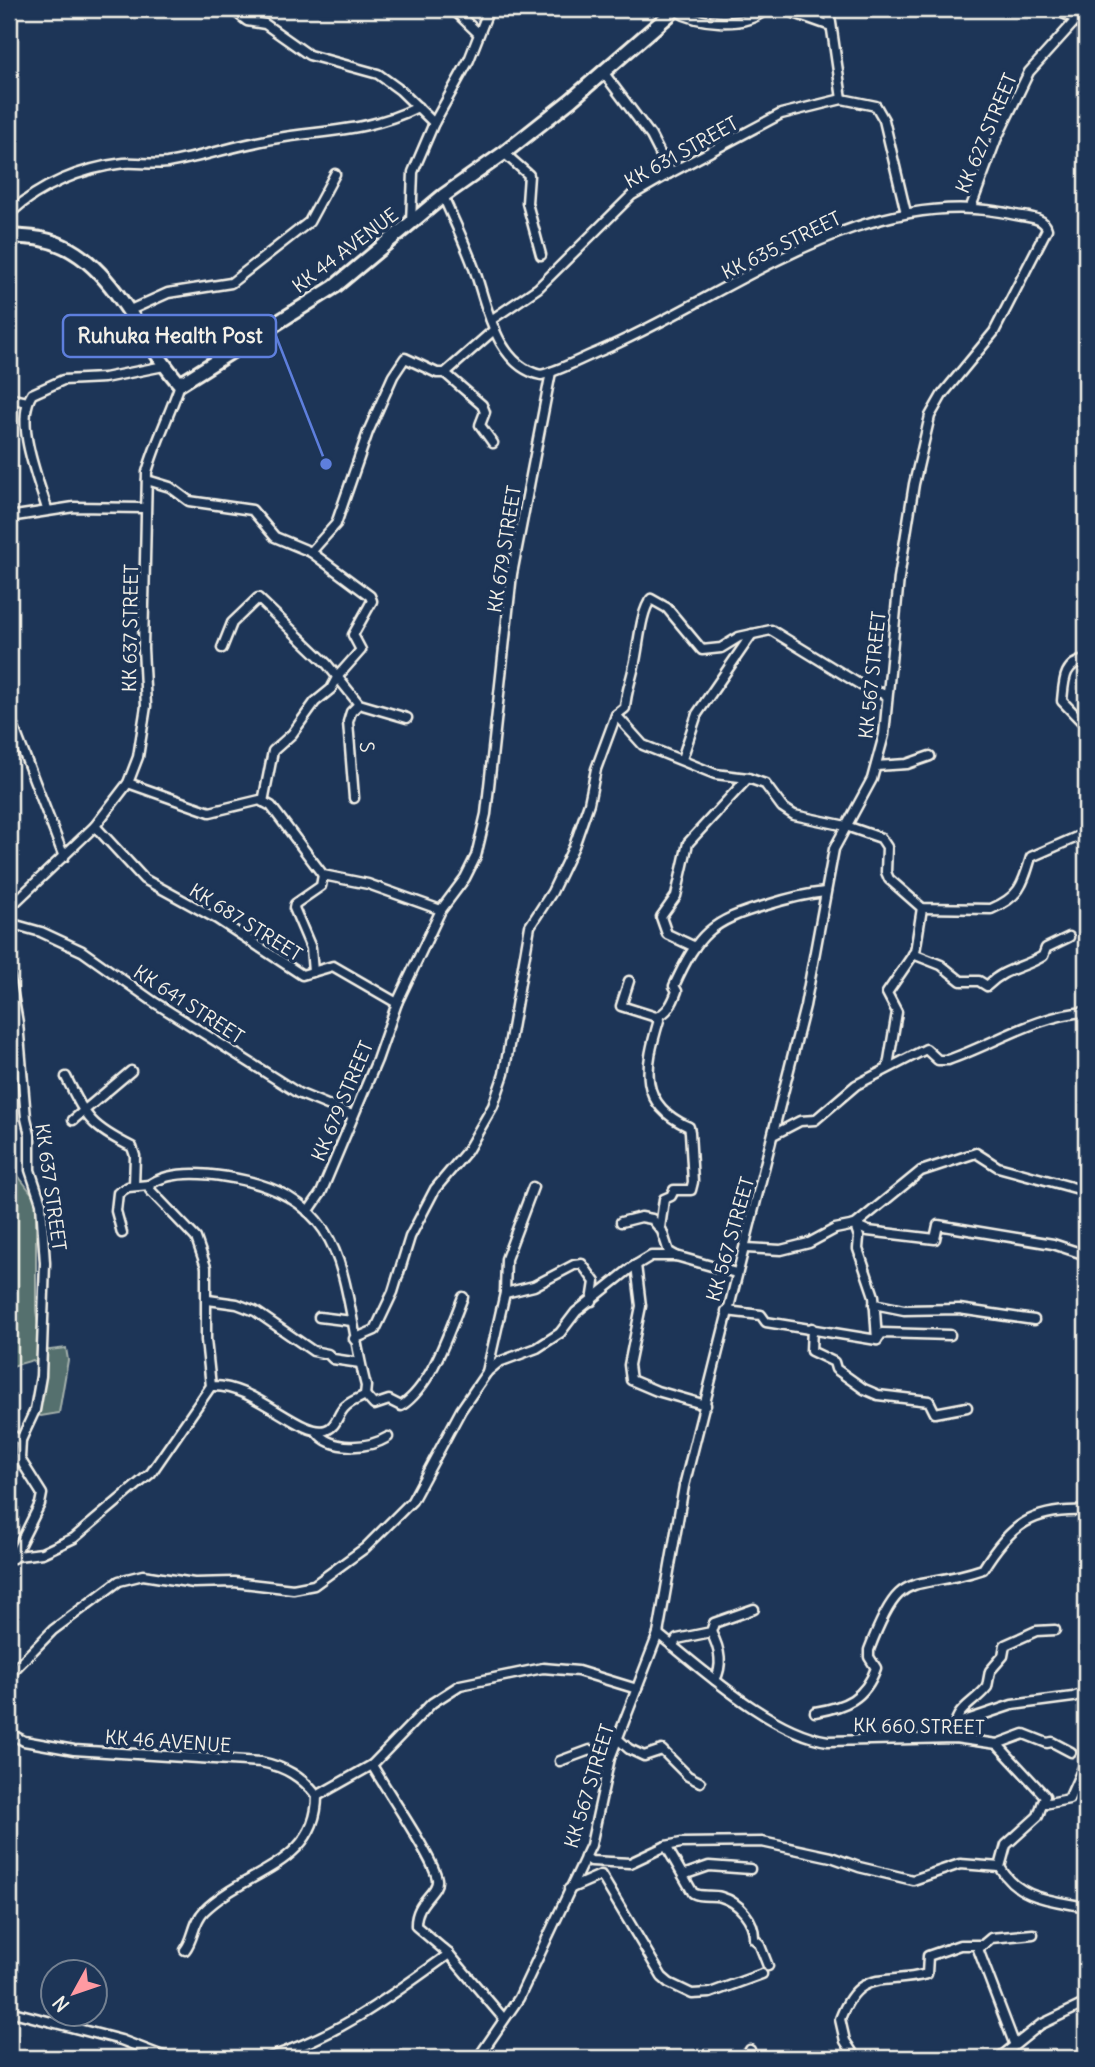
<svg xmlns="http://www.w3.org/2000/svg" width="1095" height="2067" viewBox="0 0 1095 2067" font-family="Delius,sans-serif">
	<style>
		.green { fill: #55706e; stroke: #a4b0ab; stroke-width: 2 }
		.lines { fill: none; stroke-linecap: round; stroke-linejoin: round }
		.minor-casing { stroke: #f4f1e8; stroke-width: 13 }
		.secondary-casing { stroke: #f4f1e8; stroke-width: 18 }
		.minor { stroke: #1d3557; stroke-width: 8 }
		.secondary { stroke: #1d3557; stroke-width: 12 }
		.labels { text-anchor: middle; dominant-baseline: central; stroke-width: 7; stroke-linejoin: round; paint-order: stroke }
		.street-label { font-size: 19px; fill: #f4f1e8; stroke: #1d3557 }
		.leader { fill: none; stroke: #5e7fdd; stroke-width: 2.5 }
		.callout-dot { fill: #5e7fdd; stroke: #1d3557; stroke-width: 2.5 }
		.callout { fill: #1d3557; stroke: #5e7fdd; stroke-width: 2.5 }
		.callout-label { font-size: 21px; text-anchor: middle; font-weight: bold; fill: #f4f1e8 }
	</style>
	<rect width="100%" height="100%" fill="#1d3557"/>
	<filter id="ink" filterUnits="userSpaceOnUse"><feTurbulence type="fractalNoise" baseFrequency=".0143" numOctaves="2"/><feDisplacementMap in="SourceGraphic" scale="14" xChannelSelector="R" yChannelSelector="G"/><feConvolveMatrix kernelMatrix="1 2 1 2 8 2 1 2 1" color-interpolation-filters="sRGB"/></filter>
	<g filter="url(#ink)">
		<!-- green -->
		<path class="green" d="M16 1173 36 1199V1311L42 1351 66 1348 68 1360 59 1413 41 1416 33 1413 40 1366 33 1360 9 1367V1178Z"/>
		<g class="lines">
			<defs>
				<g id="minor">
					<path d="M232 9 247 21 265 24 309 55 378 74 400 90 434 123"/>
					<path d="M453 9 478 33"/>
					<path d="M783 9 831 26"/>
					<path d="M829 9 842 99"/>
					<path d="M1054 9 1078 20"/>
					<path d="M674 10C698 24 745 29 766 9"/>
					<path d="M603 72 651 136 670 173"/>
					<path d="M504 153 529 175 527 203 541 255"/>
					<path d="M443 196C454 221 466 245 475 271 487 307 497 366 541 375 561 370 580 359 600 351 729 296 868 179 1016 215 1026 217 1044 217 1047 229L994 332 942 395 930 416 914 484 899 578 884 735 872 779 834 849 805 1006 684 1486 658 1634 610 1758 591 1845 519 1998 478 2058"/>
					<path d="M971 207 996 140 1029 72 1086 9"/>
					<path d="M9 214C40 185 82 168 124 163 138 162 153 165 167 163 202 157 237 145 272 139 324 130 368 132 418 107"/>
					<path d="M411 223 413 172 434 123 469 60 489 9"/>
					<path d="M128 311 168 293 231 283 309 222 335 174"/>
					<path d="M491 320 538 288 632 195 670 173 781 114 842 99 876 106 884 120 906 213"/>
					<path d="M445 373 482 405 485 412 480 425 493 443"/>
					<path d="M9 398 27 402"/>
					<path d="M147 480 170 487 189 501 252 510 275 537 311 552"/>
					<path d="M47 509C38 479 14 422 32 394L63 380 104 378 164 366"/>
					<path d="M9 517 74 507 144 508"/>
					<path d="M222 648 232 623 258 598 327 664 359 704 407 718"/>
					<path d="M1086 660C1063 663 1064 682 1062 701L1086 726"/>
					<path d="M9 715 64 857"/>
					<path d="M616 715 643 745 715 774 748 778 765 784 782 807 794 815 846 826 881 838 887 847 886 872 889 879 922 908 991 909C1020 897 1023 884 1031 857L1086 833"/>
					<path d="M682 759 697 714 752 634"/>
					<path d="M876 766 907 764 930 756"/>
					<path d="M128 783 210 812 260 800 271 806 323 875 368 884 441 910"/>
					<path d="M354 798 348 722 351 712 359 704"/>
					<path d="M263 802 273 751 292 734 315 702 331 689 338 676 361 650 353 635 372 601 370 596 311 552 336 524 368 432 393 376 405 358 437 373H445L495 329"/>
					<path d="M95 826 144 879 217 919 302 975 333 966 397 1003"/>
					<path d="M9 908 95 826 128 783 138 757 146 706 143 648 147 472C156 441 170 414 180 384"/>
					<path d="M9 923 41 932 82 951 154 1002 298 1093 352 1115"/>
					<path d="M695 947 667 934 661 917 676 896 688 843 748 778"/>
					<path d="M913 954 941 965 961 981H979L987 986C1006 967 1022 969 1043 956L1046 948 1069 937"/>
					<path d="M9 972 18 1023 26 1118 30 1135V1170L41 1203 45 1263 41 1376 35 1410 21 1440 20 1459 42 1494 40 1504 13 1558"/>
					<path d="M313 972 311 948 294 908 295 904 321 886 323 875"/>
					<path d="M629 981 621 1006 656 1017 659 1020C645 1067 637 1104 689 1127L690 1132 693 1182 691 1190H674L671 1196 664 1199 660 1228"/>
					<path d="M656 1017C668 1013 673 1002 677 991L674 986C698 933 711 921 767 905 786 899 805 894 825 892"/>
					<path d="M888 1066 897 1012 887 993 915 952 922 908"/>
					<path d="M66 1077C87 1119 90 1126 132 1147L135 1156 134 1186"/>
					<path d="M73 1120 131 1071"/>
					<path d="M775 1134 800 1121 815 1120 856 1085 926 1049 938 1060H948C994 1044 1037 1015 1086 1012"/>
					<path d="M308 1212 321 1193 377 1060 397 1003 441 910 465 878 476 856 486 814 512 574 551 372"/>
					<path d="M621 1222 641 1217 652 1219 662 1231 669 1252 676 1256"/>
					<path d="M122 1233 116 1211 118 1193 128 1187 149 1185"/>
					<path d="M746 1248 781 1250 809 1243 835 1229 855 1225 868 1231 935 1239 938 1225 1053 1244 1086 1255"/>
					<path d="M636 1265 641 1306 629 1365 631 1380 657 1391 706 1405"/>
					<path d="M505 1293 534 1286 574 1265 582 1264 595 1282 592 1301"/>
					<path d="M208 1300 237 1304 255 1311 313 1351 328 1354 333 1359 360 1363"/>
					<path d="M874 1304 904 1310 959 1309 1034 1320"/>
					<path d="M726 1311 761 1315 766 1322 877 1340 874 1296 858 1249 859 1237 855 1225 921 1171 976 1153 998 1167 1086 1191"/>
					<path d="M319 1317 352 1321"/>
					<path d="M812 1328 811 1351 834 1362 836 1369 864 1389 878 1395 929 1401 935 1413 967 1407"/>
					<path d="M354 1339 375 1330 393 1292 410 1237 435 1189 467 1151 493 1106 504 1074 530 926 552 892 574 846 589 803 596 769 616 715 625 708C626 692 631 681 634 666 639 646 640 613 651 599L667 608 702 650 721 648 739 637 771 630 864 687 886 695"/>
					<path d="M877 1340 882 1333 950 1335"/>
					<path d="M487 1372 505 1293 506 1259 533 1187"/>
					<path d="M365 1395 374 1405 389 1400 401 1406C432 1386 449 1331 463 1297"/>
					<path d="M317 1432C331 1451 368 1449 388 1437"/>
					<path d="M9 1434 21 1440"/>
					<path d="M9 1557 42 1553 74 1538 151 1473 211 1386C253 1383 301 1438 326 1430 338 1426 337 1413 346 1406 351 1401 359 1399 365 1395L366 1386C340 1287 356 1197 227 1177 203 1173 170 1170 149 1185L150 1190 196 1238 206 1267V1340L211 1386"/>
					<path d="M711 1632C719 1647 724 1664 715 1680"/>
					<path d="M658 1634C703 1670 771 1733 828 1741L955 1738 997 1744 1045 1796 1038 1816 1006 1845 1000 1867C1018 1900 1053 1900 1086 1907"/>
					<path d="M672 1646 677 1639 711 1632 714 1623 754 1609"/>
					<path d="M9 1675 53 1630 119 1581 143 1575 194 1583 234 1582 293 1589 314 1585 365 1548 412 1501 461 1410 487 1372 499 1362 537 1348 560 1333 576 1312 631 1268 651 1256H676L736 1273"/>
					<path d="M815 1712C845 1707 865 1699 876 1668L869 1657V1650C902 1563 909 1594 983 1569 1010 1525 1033 1508 1086 1511"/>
					<path d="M955 1724 1012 1705 1073 1697 1086 1692"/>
					<path d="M9 1733 24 1741 74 1750 261 1762C285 1767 301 1776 317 1796"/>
					<path d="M955 1738C951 1709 972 1706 987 1687L990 1671 1003 1656 1005 1645 1036 1631 1055 1630"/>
					<path d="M619 1740 629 1749 644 1756 662 1750 688 1776 700 1782"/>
					<path d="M997 1744 1024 1734 1047 1743 1052 1742 1071 1752"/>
					<path d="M560 1761 590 1750 600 1757 610 1758"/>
					<path d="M372 1765C385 1788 434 1859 437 1879 439 1893 415 1901 416 1926L449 1954 504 2019"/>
					<path d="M317 1796 372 1765 432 1703 460 1685 543 1668 578 1671 637 1689"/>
					<path d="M1044 1804 1069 1799 1086 1761"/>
					<path d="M666 1846 693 1893C702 1898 711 1894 721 1897 739 1902 755 1921 754 1939L759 1943 768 1966"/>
					<path d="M585 1857 591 1861 630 1863 666 1846 681 1843 762 1842 831 1857 859 1867 913 1880 960 1864 1000 1867"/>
					<path d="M683 1875 709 1866 750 1869"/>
					<path d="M569 1889 601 1875 662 1977 669 1983 692 1994 710 1993 762 1974"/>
					<path d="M185 1950C194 1939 193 1922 204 1911 244 1871 317 1865 317 1796"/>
					<path d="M9 2011 121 2040 168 2058"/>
					<path d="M1014 2043 978 1949 991 1938 1033 1934"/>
					<path d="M268 2058C342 2033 387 1999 449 1954"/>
					<path d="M746 2058 750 2050"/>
					<path d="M856 2058 845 2041 840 2019C860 1967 883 1986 927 1974L928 1956 960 1945H980"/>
					<path d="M999 2058 1040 2025 1086 2003"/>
				</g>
				<path id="secondary" d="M9 236C19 237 31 237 41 239 111 252 137 338 180 384L334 287 443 196 504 153 571 100 676 9"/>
			</defs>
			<!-- minor casing -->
			<use href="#minor" class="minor-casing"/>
			<!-- secondary casing -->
			<use href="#secondary" class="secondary-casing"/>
			<!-- minor -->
			<use href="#minor" class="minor"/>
			<!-- secondary -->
			<use href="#secondary" class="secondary"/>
		</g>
	</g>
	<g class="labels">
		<!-- street labels -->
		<g class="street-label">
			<text transform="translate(986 133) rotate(-67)">KK 627 STREET</text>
			<text transform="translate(681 152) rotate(-29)">KK 631 STREET</text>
			<text transform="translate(781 245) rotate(-26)">KK 635 STREET</text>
			<text transform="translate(345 250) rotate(-37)">KK 44 AVENUE</text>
			<text transform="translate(504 549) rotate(-81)">KK 679 STREET</text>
			<text transform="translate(130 628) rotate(-89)">KK 637 STREET</text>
			<text transform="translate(872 675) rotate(-84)">KK 567 STREET</text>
			<text transform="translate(367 747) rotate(83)">S</text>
			<text transform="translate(246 922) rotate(32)">KK 687 STREET</text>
			<text transform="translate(189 1004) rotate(33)">KK 641 STREET</text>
			<text transform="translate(342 1101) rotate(-67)">KK 679 STREET</text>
			<text transform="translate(51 1187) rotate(82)">KK 637 STREET</text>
			<text transform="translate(730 1239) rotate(-74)">KK 567 STREET</text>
			<text transform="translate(919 1726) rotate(1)">KK 660 STREET</text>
			<text transform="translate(168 1741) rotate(4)">KK 46 AVENUE</text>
			<text transform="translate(589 1786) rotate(-73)">KK 567 STREET</text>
		</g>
	</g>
	<!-- callouts -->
	<path class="leader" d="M326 464L276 336"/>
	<circle class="callout-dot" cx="326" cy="464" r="7"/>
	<rect class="callout" x="63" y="315" width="213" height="42" rx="7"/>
	<g class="callout-label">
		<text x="170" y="343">Ruhuka Health Post</text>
	</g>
	<!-- margin -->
	<rect width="1095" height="2067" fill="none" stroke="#1d3557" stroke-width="35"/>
	<rect x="18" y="18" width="1060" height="2032" fill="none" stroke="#f4f1e8" stroke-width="2.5" filter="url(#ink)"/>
	<!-- north arrow -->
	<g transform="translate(74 1993) rotate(230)"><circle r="33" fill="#1d3557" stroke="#738091" stroke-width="2"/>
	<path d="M0-5L12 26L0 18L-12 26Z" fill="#ff9aa2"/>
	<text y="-10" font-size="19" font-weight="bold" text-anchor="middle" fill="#f4f1e8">N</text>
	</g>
</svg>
